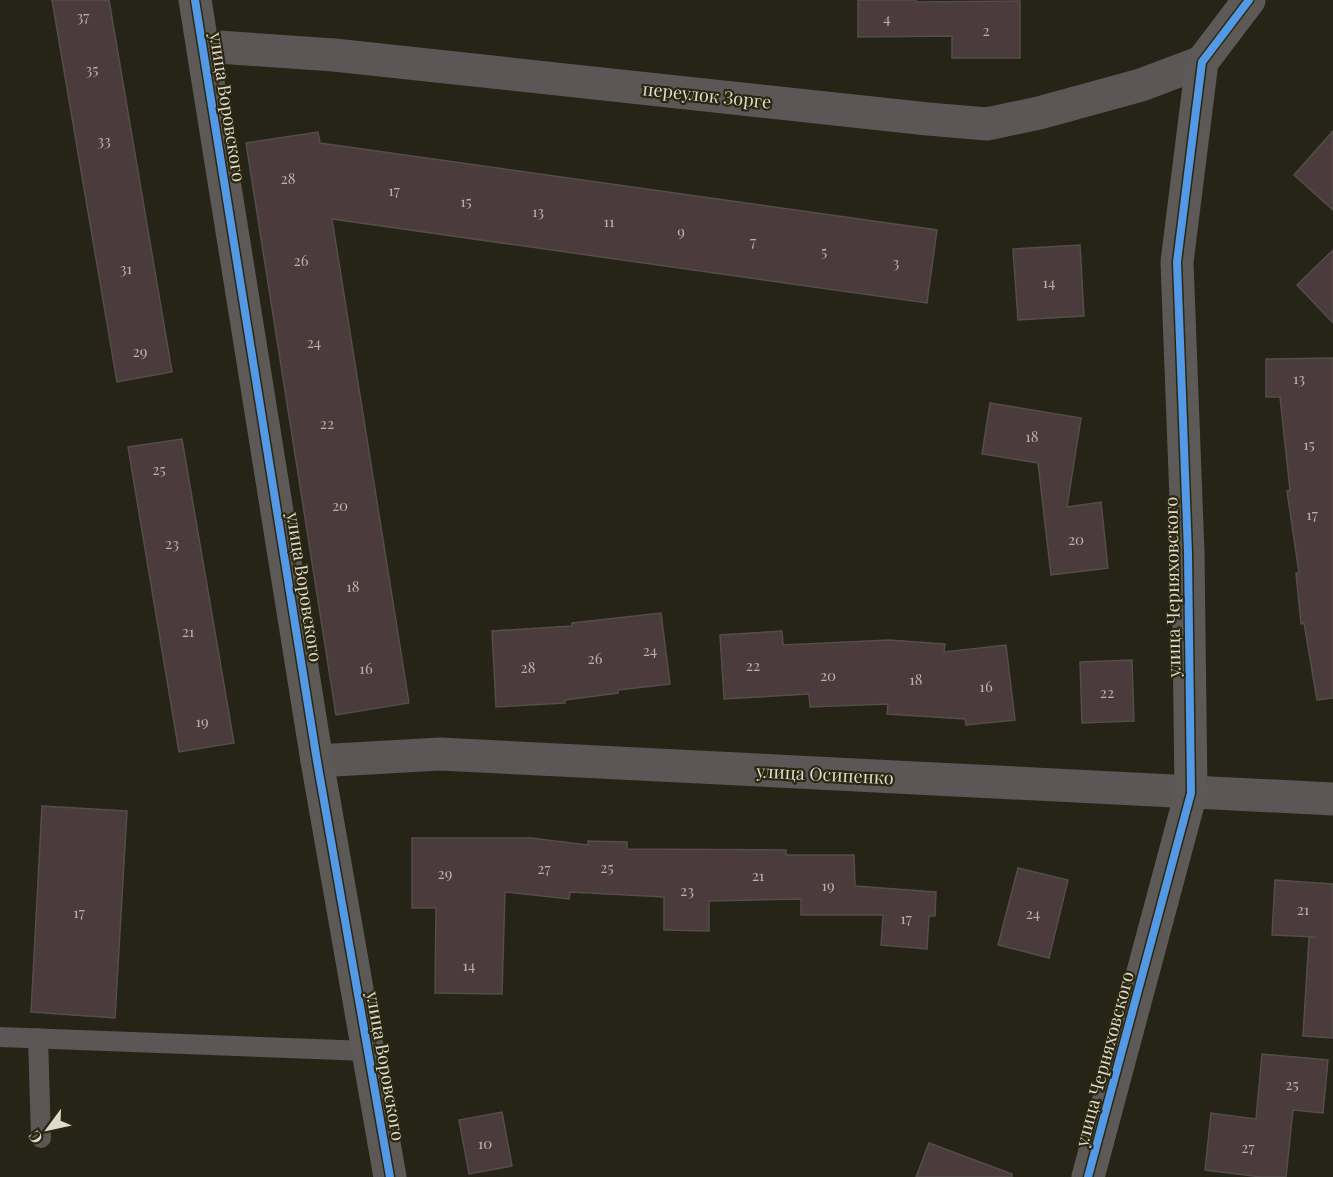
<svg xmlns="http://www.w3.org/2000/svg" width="1333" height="1177" viewBox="0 0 1333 1177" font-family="'Playfair Display',serif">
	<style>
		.building { fill: #4c3b3c; stroke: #544d4a; stroke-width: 1.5 }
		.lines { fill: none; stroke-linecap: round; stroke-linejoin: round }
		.lane { stroke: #5c5756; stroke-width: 20 }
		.street { stroke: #5c5756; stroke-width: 33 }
		.secondary { stroke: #5d5957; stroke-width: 33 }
		.cycleway-casing { stroke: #2c2711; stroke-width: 11 }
		.cycleway { stroke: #5399e6; stroke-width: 8 }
		.labels { text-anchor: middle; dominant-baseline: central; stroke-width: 4.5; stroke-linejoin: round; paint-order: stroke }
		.number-label { font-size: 15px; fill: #bab3aa }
		.street-label { font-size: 18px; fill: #dedbce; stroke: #2c2711 }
	</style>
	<rect width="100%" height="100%" fill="#262317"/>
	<!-- building -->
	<g class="building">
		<path d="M52 0H109L172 372 117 382Z"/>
		<path d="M858 0H916V2L1020 1V58H952V36L858 37Z"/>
		<path d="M1333 131V210L1294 175Z"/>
		<path d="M318 132 320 143 937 230 927 303 332 219 409 703 336 715 246 143Z"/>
		<path d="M1080 245 1084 316 1018 320 1013 249Z"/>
		<path d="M1333 250V323L1297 285Z"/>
		<path d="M1333 358V698L1317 700 1304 623 1301 624 1296 573H1299L1287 491 1290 490 1280 397H1266V359Z"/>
		<path d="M990 403 1081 418 1067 507 1101 502 1108 568 1051 575 1038 463 982 454Z"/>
		<path d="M182 439 234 743 179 752 128 447Z"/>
		<path d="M661 613 670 684 618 690V693L565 700V703L496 707 492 631 572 626V623Z"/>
		<path d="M782 631 783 645 889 640 945 644 944 652 1006 645 1015 720 966 725 965 719 887 714 888 704 810 707 809 694 724 699 720 635Z"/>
		<path d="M1132 660 1134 721 1082 723 1080 662Z"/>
		<path d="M42 806 127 811 115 1018 31 1012Z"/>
		<path d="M412 838H531L588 845V841L627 842V849L786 850V855H854L855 886 936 892 935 916H929L927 949 881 945 883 915H801V899L709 901V931L664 930V897L570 892 569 899 505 892 502 994 435 993 436 908H412Z"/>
		<path d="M1018 868 1068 880 1049 958 998 945Z"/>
		<path d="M1275 880 1333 884V1038L1303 1036 1309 937H1316L1272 935Z"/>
		<path d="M1262 1054 1328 1060 1323 1113 1293 1110 1286 1177H1261L1205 1170 1211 1113 1256 1119Z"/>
		<path d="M502 1112 512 1166 469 1174 459 1120Z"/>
		<path d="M929 1143 1012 1174V1177H916Z"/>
	</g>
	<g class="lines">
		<!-- lane -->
		<g class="lane">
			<path d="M0 1037 368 1051"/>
			<path d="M38 1038 41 1138"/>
		</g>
		<!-- street -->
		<g class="street">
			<path d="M204 46 334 55 928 119 987 124 1039 113 1141 85 1202 62"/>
			<path d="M317 761 440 754 1333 799"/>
		</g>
		<!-- secondary -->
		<g class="secondary">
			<path d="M195 0 317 761 390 1177"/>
			<path d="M1088 1177 1191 793 1188 553 1177 262 1202 62 1249 0"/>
		</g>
		<defs>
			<g id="cycleway">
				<path d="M195 0 317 761 390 1177"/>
				<path d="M1088 1177 1191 793 1188 553 1177 262 1202 62 1249 0"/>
			</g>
		</defs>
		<!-- cycleway casing -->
		<use href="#cycleway" class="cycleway-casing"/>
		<!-- cycleway -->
		<use href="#cycleway" class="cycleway"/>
	</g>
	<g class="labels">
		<!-- number labels -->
		<g class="number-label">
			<text x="83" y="16">37</text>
			<text x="887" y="18">4</text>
			<text x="986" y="30">2</text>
			<text x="92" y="69">35</text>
			<text x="104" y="140">33</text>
			<text x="288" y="178">28</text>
			<text x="394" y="190">17</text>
			<text x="466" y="201">15</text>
			<text x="538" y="211">13</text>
			<text x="609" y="221">11</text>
			<text x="681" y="231">9</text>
			<text x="753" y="241">7</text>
			<text x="824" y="251">5</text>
			<text x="301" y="260">26</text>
			<text x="896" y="262">3</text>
			<text x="126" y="268">31</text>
			<text x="1049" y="282">14</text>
			<text x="314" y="342">24</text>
			<text x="140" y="351">29</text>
			<text x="1299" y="378">13</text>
			<text x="327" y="423">22</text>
			<text x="1032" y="436">18</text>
			<text x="1309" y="444">15</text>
			<text x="159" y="469">25</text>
			<text x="340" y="505">20</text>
			<text x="1312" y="514">17</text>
			<text x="1076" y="539">20</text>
			<text x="172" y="543">23</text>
			<text x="353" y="586">18</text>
			<text x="188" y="631">21</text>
			<text x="650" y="650">24</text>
			<text x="595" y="658">26</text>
			<text x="753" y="665">22</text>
			<text x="528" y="667">28</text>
			<text x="366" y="668">16</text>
			<text x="828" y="675">20</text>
			<text x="916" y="679">18</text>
			<text x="986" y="686">16</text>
			<text x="1107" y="692">22</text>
			<text x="202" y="721">19</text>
			<text x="607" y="867">25</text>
			<text x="544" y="868">27</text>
			<text x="445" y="873">29</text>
			<text x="758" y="875">21</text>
			<text x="828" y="885">19</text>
			<text x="687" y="890">23</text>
			<text x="1303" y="909">21</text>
			<text x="79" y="912">17</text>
			<text x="1033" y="913">24</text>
			<text x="906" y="918">17</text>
			<text x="469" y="965">14</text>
			<text x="1292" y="1084">25</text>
			<text x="485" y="1143">10</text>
			<text x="1248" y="1147">27</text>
		</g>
		<!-- street labels -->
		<g class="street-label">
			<text transform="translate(707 95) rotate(6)">переулок Зорге</text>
			<text transform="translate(228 107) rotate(81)">улица Воровского</text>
			<text transform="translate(305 587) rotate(81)">улица Воровского</text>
			<text transform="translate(1172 587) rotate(-91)">улица Черняховского</text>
			<text transform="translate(825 774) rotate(3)">улица Осипенко</text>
			<text transform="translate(1104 1059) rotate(-75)">улица Черняховского</text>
			<text transform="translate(386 1066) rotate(80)">улица Воровского</text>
		</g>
	</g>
	<!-- north arrow -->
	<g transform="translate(48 1129) rotate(237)" stroke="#2c2711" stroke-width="4.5" paint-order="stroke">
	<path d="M0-4.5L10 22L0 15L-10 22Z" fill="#dedbce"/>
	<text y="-9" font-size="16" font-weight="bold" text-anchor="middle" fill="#dedbce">С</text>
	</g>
</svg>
